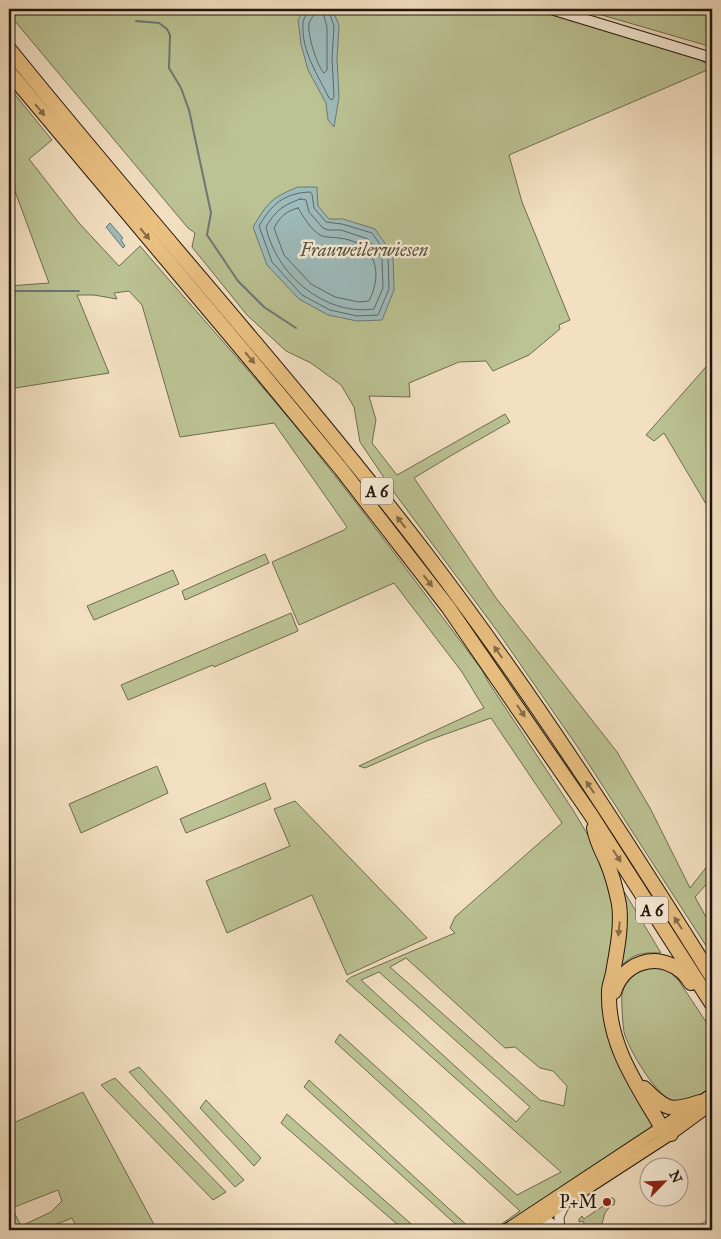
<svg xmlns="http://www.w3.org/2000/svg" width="721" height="1239" viewBox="0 0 721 1239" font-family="'IM FELL Great Primer',serif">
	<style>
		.green { fill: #bbc293; stroke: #6d6c50; fill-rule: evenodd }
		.water { fill: #9dbbbb; stroke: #6b7975 }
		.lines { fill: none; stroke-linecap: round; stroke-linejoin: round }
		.shore { stroke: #5e6864; stroke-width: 1 }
		.stream { stroke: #6b7975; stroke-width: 2 }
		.minor-casing { stroke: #54483a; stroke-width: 9 }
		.tertiary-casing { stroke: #54483a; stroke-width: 11 }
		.secondary-casing { stroke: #1f160d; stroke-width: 12 }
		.primary-casing { stroke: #1f160d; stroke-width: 13 }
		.motorway-casing { stroke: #1f160d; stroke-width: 16 }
		.minor { stroke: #f7ebd7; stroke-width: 8 }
		.tertiary { stroke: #f7ebd7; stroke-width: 9 }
		.secondary { stroke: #f7ebd7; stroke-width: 10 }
		.primary { stroke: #eac081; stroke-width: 11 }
		.motorway { stroke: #eac081; stroke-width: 14 }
		.oneway { fill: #846b47 }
		.poi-dot { fill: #8f2418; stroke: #f7ebd7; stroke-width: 2 }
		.labels { text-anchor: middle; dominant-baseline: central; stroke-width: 5; stroke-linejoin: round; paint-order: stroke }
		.shield { fill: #f7ebd7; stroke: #60564a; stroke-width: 1 }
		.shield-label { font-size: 16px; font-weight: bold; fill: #1f160d }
		.park-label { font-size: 18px; font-style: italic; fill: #56523c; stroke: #f7ebd7 }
		.poi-label { font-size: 18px; fill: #1f160d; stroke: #f7ebd7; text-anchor: end }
	</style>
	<rect width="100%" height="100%" fill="#f3e0c2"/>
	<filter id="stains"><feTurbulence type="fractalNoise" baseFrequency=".004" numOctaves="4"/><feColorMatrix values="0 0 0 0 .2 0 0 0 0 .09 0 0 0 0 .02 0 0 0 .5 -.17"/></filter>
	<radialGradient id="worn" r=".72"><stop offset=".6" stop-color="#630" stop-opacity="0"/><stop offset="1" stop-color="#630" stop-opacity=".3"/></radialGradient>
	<!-- green -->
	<g class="green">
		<path d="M9 9H537L699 59 712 68 509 155 522 202 570 320 559 325 560 329 529 355 493 371 486 361 459 362 409 383 410 397 369 396 376 420 372 443 397 475 505 414 510 422 452 455 414 478 496 598 617 752 650 808 690 888 712 860V878L695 897 712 928V955L579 749 498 632 393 491 360 442 354 407 341 385 311 363 286 351 247 315 192 247 195 233 188 228 9 14Z"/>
		<path d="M581 9H712V47Z"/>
		<path d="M9 87 52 140 29 159 79 223 119 266 140 246C196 312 255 376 310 444 369 518 425 594 482 670L489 683 573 810 592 842 605 869 612 897 615 923 605 1018 617 1062 645 1106 652 1124 651 1130 501 1230H493L520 1211 335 1042 340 1034 517 1195 561 1172 346 981 351 977 455 933 450 928 455 917 562 823 491 718 429 740 365 768 359 766 484 708 462 672 394 583 299 625 272 562 344 530 347 527 274 423 180 437 142 305 129 291 114 293 117 299 94 295H77L109 373 9 389V286L49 283 9 175ZM406 958 505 1048 515 1047 540 1068 553 1071 567 1086 564 1106 540 1100 390 967ZM379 972 530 1107 516 1122 361 980Z"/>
		<path d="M712 360V514L664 433 654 441 646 435Z"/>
		<path d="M265 554 269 563 185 600 182 591Z"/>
		<path d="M173 570 179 584 94 620 87 606Z"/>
		<path d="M291 613 298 631 214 667 213 665 128 700 121 685Z"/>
		<path d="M157 766 168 793 81 833 69 804Z"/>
		<path d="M265 783 271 799 186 833 180 819Z"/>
		<path d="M295 801 427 938 347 975 312 895 227 933 206 881 290 846 274 809Z"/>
		<path d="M619 883 661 953C642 952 630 954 618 970 627 934 629 919 619 883Z"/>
		<path d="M650 966 660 967 670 972 679 981 712 1031V1086C702 1093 688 1106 674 1102 657 1097 628 1049 624 1032 623 1027 621 999 622 994 625 979 638 972 650 966Z"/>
		<path d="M139 1067 244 1180 235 1187 129 1072Z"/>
		<path d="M115 1078 226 1192 213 1200 101 1085Z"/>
		<path d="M309 1080 472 1230H462L304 1087Z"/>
		<path d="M83 1092 157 1230H78L72 1218 42 1230H9V1125ZM58 1190 62 1201 51 1212 21 1226 12 1208Z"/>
		<path d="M206 1100 261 1158 254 1166 200 1108Z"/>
		<path d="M287 1114 418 1230H395L398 1225 281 1123Z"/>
		<path d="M606 1198H613L615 1200 614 1205H611L605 1213 600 1230H587L583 1221 579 1222V1219L582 1216 584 1219 606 1204Z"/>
	</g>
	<!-- water -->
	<g class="water">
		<path d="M305 9H332L339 25 337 58 339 97 334 127 328 120 326 103 308 70 301 44 298 20Z"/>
		<path d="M298 187H317L318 206 329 219H343L375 229 393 255 394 290 382 320 357 321 328 315 299 299 267 265 253 227C268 202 271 198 298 187Z"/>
		<path d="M110 223 123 238 121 240 125 246 123 248 106 227Z"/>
	</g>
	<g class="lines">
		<!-- shore -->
		<g class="shore">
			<path d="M309 9C308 14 303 18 303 23 301 51 318 75 329 98L332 100 334 97 332 58 334 26 328 9"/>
			<path d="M315 9C315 15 311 18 309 23 307 34 317 66 324 73L327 70V27L322 9"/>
			<path d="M310 192 312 194 314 208 326 222 342 224 372 233 388 256 389 289 378 315 357 316 330 310 302 295 272 262 259 226C272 204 284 193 310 192Z"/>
			<path d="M300 199 306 200 309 212 323 228 328 230H341L368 239 382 258 383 288 374 309C324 316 276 274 266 227 276 210 282 206 300 199Z"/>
			<path d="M298 208C304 217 310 229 320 235 326 238 333 237 339 238 375 242 384 271 369 301L359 302 335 297 311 284 284 255 274 228C280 217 286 211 298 208Z"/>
		</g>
		<!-- stream -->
		<g class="stream">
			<path d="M126 9 128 13"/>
			<path d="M136 21 159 23 167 29 170 35 169 68 181 88 189 110 211 213 207 235 238 281 264 307 296 328"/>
			<path d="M9 291H79"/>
		</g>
		<defs>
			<path id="minor" d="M700 1230 712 1222"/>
			<g id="tertiary">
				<path d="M539 1216 551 1223 555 1230"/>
				<path d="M542 1216 547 1230"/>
				<path d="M560 1230 559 1217 566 1202"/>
			</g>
			<path id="secondary" d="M551 9 712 58"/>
			<g id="primary">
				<path d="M506 1230 712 1094"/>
				<path d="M523 1230 671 1134 712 1104"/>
			</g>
			<g id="motorway">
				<path d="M9 49C146 219 294 381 427 555 530 690 622 833 712 977"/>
				<path d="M9 72 256 366 341 469 448 607 591 815 712 1004"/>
				<path d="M594 828C596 840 601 850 606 860 612 874 616 889 619 904 622 927 617 950 613 973 612 979 609 985 609 991 607 1044 637 1085 662 1128L671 1134"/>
				<path d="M614 992C623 963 656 951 681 971 685 974 688 979 691 983"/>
				<path d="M644 1088C666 1110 670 1112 700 1102"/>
			</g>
		</defs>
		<!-- minor casing -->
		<use href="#minor" class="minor-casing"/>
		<!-- tertiary casing -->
		<use href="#tertiary" class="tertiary-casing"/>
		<!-- secondary casing -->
		<use href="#secondary" class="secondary-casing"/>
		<!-- primary casing -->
		<use href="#primary" class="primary-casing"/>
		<!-- motorway casing -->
		<use href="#motorway" class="motorway-casing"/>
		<!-- minor -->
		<use href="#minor" class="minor"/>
		<!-- tertiary -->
		<use href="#tertiary" class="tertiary"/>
		<!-- secondary -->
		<use href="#secondary" class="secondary"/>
		<!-- primary -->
		<use href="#primary" class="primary"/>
		<!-- motorway -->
		<use href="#motorway" class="motorway"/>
	</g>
	<!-- one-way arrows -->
	<defs><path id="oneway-solid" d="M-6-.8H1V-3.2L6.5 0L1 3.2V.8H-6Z" transform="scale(1.25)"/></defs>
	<g class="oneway">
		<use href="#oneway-solid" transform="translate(40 110) rotate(50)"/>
		<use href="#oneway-solid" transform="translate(145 234) rotate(50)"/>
		<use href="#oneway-solid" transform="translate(250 358) rotate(50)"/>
		<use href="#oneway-solid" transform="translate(401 522) rotate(-128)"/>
		<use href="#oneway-solid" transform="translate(428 581) rotate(52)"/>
		<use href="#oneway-solid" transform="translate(498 652) rotate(-125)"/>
		<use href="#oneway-solid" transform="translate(521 711) rotate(56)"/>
		<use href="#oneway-solid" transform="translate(590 787) rotate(-124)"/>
		<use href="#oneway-solid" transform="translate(617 856) rotate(57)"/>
		<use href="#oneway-solid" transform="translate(678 923) rotate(-123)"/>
		<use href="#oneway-solid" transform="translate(619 929) rotate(95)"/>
	</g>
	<!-- markers -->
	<circle class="poi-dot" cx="607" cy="1202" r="5"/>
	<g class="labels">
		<!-- shield labels -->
		<g class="shield">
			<rect x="361" y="477.5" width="32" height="27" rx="4"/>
			<rect x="636" y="896.5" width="32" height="27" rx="4"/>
		</g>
		<g class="shield-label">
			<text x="377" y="491">A 6</text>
			<text x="652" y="910">A 6</text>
		</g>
		<!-- park labels -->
		<g class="park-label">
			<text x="364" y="250">Frauweilerwiesen</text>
		</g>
		<!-- poi labels -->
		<g class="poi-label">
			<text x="597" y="1202">P+M</text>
		</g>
	</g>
	<!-- margin -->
	<rect width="721" height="1239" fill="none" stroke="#f3e0c2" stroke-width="30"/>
	<rect x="10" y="10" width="701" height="1219" fill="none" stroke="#1f160d" stroke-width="2.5"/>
	<rect x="15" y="15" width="691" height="1209" fill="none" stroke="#1f160d"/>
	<!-- north arrow -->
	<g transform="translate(664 1182) rotate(66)"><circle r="24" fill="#f7ebd7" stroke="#a19686"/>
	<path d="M0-4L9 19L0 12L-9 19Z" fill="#8f2418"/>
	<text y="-8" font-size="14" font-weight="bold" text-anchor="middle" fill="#1f160d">N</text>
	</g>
	<rect width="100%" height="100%" filter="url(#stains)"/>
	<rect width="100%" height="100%" fill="url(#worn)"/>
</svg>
